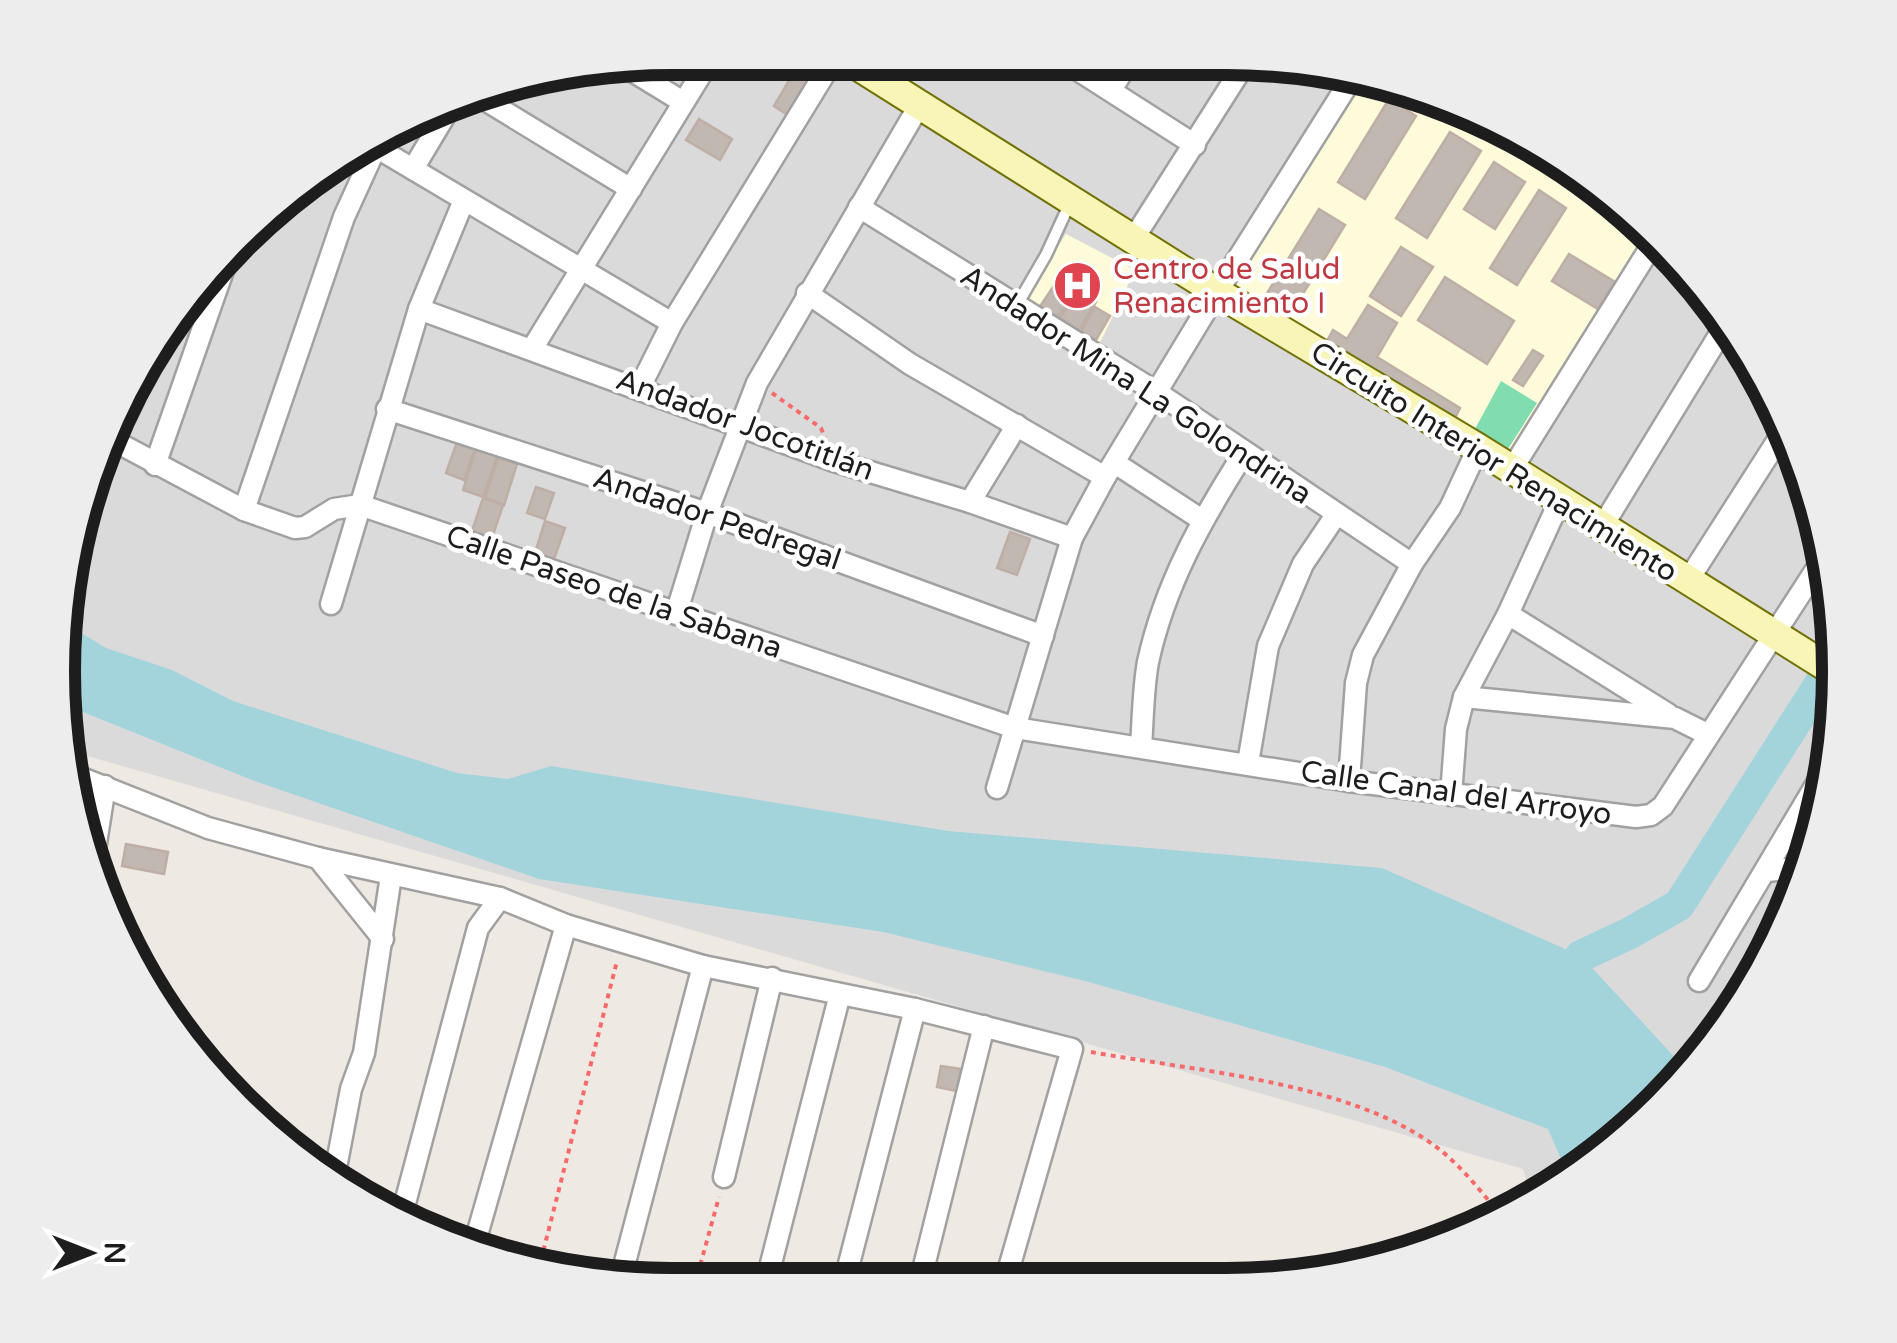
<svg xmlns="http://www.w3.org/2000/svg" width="1897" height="1343" viewBox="0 0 1897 1343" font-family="'Varela Round',sans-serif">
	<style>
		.residential { fill: #dbdada }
		.education { fill: #fefbdb }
		.pitch { fill: #81dcb0 }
		.water { fill: #a3d4db }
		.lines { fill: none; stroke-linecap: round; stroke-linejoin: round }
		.river { stroke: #a3d4db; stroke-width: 32 }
		.building { fill: #c2b8b2; stroke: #bfaea5; stroke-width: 2.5 }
		.service-casing { stroke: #a1a1a1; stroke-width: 15 }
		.minor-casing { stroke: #a1a1a1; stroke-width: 25 }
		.secondary-casing { stroke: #717106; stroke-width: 32 }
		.path { stroke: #f76a6a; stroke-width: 4; stroke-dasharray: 5 5; stroke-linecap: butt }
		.service { stroke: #fff; stroke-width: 10 }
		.minor { stroke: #fff; stroke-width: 20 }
		.secondary { stroke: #f8f5b7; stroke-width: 28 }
		.labels { text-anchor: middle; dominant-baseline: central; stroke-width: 9; stroke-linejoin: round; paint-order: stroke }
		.health-label { font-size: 30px; fill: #be3a42; stroke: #fff; text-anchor: start }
		.street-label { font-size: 30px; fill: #1d1d1d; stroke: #fff }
		.rim { fill: none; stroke: #1d1d1d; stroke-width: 12 }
	</style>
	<rect width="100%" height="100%" fill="#eee9e3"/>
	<!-- residential -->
	<path class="residential" d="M672 58 1346 69 1533 140 1687 266 1807 474 1838 711 1776 943 1631 1133 1532 1199 1523 1169 63 749V591L104 436 210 267 331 161 512 79Z"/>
	<!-- education -->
	<g class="education">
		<path d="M1363 76 1514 133 1549 153 1652 237 1516 456 1226 288Z"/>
		<path d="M1066 234 1135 270 1096 351 1019 303Z"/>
	</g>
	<!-- pitch -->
	<path class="pitch" d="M1501 381 1537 403 1508 449 1475 429Z"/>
	<!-- water -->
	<path class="water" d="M63 622 106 648 172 670 233 701 457 773 508 779 551 766 948 831 1382 868 1581 956 1682 1065 1631 1133 1568 1175 1548 1129 1385 1067 1089 982 883 932 539 879 252 780 63 704Z"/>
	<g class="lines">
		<!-- river -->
		<path class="river" d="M1581 956 1630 933 1679 905 1832 665"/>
	</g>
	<!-- building -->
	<g class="building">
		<path d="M1302 69H1329L1321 82Z"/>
		<path d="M794 72 815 84 794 119 774 106Z"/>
		<path d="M1389 99 1416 116 1365 199 1338 182Z"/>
		<path d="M699 119 732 139 720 160 686 140Z"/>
		<path d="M1450 132 1481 151 1427 238 1396 218Z"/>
		<path d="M1494 162 1525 182 1495 229 1464 209Z"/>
		<path d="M1539 190 1566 208 1517 285 1490 268Z"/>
		<path d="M1319 209 1345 225 1290 315 1264 298Z"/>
		<path d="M1401 247 1433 267 1401 316 1370 296Z"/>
		<path d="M1569 254 1615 282 1598 309 1552 281Z"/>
		<path d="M1061 275 1078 287 1054 323 1037 311Z"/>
		<path d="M1445 277 1514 321 1487 364 1418 320Z"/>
		<path d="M1078 290 1096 302 1079 330 1060 318Z"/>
		<path d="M1368 305 1397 323 1377 357 1460 408 1454 420 1326 343 1333 330 1347 339Z"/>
		<path d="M1095 307 1110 316 1096 340 1081 331Z"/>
		<path d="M1533 350 1543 356 1523 386 1513 380Z"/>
		<path d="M457 442 475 448 464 480 446 473Z"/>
		<path d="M476 449 497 456 483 497 463 490Z"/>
		<path d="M498 458 517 464 504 505 485 498Z"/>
		<path d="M536 487 554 493 545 519 527 513Z"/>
		<path d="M483 498 503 505 490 544 470 537Z"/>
		<path d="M545 521 565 528 552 565 533 559Z"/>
		<path d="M1010 532 1030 539 1017 575 997 568Z"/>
		<path d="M126 844 168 852 164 874 122 866Z"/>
		<path d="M941 1066 961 1069 957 1091 937 1087Z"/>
	</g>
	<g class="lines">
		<defs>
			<path id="service" d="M1017 305 1046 255 1069 205"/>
			<g id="minor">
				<path d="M621 64 683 102"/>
				<path d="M1070 65 1195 145"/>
				<path d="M1111 90 1126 66"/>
				<path d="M477 95 631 189"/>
				<path d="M369 143 672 323"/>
				<path d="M413 169 450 107"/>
				<path d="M859 207 1158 393 1412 564"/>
				<path d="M1134 238 1242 68"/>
				<path d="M807 293 910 364 1105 477"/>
				<path d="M419 309 834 461 970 502 1072 538"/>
				<path d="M532 349 711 58"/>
				<path d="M640 387 672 323 833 60"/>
				<path d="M387 409 707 513 1043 636"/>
				<path d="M105 436 244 510 295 528 305 527 334 509 360 505 1015 728 1349 781 1636 817 1651 815 1663 806 1819 565"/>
				<path d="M1115 463 1202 520"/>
				<path d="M155 465 231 248"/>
				<path d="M1512 469 1655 240"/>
				<path d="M970 502 1017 425"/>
				<path d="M244 510 344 217 376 147"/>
				<path d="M1602 527 1723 329"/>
				<path d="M1687 582 1783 432"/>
				<path d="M331 604 419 309 464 200"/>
				<path d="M676 614 707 513 757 383 920 104"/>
				<path d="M1508 614 1668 714"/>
				<path d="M1464 697 1675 718 1707 734"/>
				<path d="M1141 747C1143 719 1143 689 1148 662 1165 584 1202 519 1244 453"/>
				<path d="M1248 763 1268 646 1303 564 1336 515"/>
				<path d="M69 773 208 828 318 858 500 898 566 925 703 966 915 1009 1072 1049 1005 1282"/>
				<path d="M1349 781 1356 683 1363 655 1412 564 1450 508 1478 448"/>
				<path d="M997 788 1072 538 1105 477 1217 292 1355 73"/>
				<path d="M1451 795 1456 729 1464 697 1508 614 1560 500"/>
				<path d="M94 856 105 786"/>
				<path d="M318 858 383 939"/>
				<path d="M1767 871 1796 868"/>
				<path d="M1699 981 1820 778"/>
				<path d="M335 1173 351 1089 364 1053 391 876"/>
				<path d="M724 1177 772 978"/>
				<path d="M400 1222 478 928 500 898"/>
				<path d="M475 1242 566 925"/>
				<path d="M620 1281 703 966"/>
				<path d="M920 1282 984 1026"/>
				<path d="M766 1283 840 994"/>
				<path d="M844 1283 915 1009"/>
			</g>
			<path id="secondary" d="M850 61 1217 292 1478 448 1833 671"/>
		</defs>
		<!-- service casing -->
		<use href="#service" class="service-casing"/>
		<!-- minor casing -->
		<use href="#minor" class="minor-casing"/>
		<!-- secondary casing -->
		<use href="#secondary" class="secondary-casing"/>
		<!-- path -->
		<g class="path">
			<path d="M772 393 821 428 825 438"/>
			<path d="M1091 1052C1196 1071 1348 1082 1435 1146 1462 1166 1482 1193 1503 1218"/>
			<path d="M541 1260 617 961"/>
			<path d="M695 1284 719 1197"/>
		</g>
		<!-- service -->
		<use href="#service" class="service"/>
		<!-- minor -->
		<use href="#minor" class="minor"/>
		<!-- secondary -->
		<use href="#secondary" class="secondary"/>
	</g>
	<!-- icons -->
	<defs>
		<symbol id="hospital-disc" viewBox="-11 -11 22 22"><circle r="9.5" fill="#e0444e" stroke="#fff"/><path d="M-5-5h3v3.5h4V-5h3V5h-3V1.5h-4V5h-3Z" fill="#fff"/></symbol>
	</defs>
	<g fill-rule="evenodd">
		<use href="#hospital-disc" x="1050" y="258" width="55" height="55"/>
	</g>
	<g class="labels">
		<!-- health labels -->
		<g class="health-label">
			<text x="1113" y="269">Centro de Salud<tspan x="1113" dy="34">Renacimiento I</tspan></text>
		</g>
		<!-- street labels -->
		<g class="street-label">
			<text transform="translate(1136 385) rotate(33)">Andador Mina La Golondrina</text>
			<text transform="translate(745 425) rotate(20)">Andador Jocotitlán</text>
			<text transform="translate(1494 462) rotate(32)">Circuito Interior Renacimiento</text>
			<text transform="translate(717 519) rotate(19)">Andador Pedregal</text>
			<text transform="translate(614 592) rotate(19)">Calle Paseo de la Sabana</text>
			<text transform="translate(1456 793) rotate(8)">Calle Canal del Arroyo</text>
		</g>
	</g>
	<!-- crop -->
	<path d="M0 0H1897V1343H0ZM671 75H1226A596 596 0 0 1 1822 671V672A596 596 0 0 1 1226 1268H671A596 596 0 0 1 75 672V671A596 596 0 0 1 671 75Z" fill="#ededed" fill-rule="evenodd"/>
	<path class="rim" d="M671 75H1226A596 596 0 0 1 1822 671V672A596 596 0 0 1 1226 1268H671A596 596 0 0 1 75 672V671A596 596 0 0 1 671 75Z"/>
	<!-- north arrow -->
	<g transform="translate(90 1253) rotate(90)" stroke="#ffffff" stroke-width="8" paint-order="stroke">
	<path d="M0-8L18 38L0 25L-18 38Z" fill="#1d1d1d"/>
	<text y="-15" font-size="28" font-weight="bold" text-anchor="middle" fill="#1d1d1d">N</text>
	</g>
</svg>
